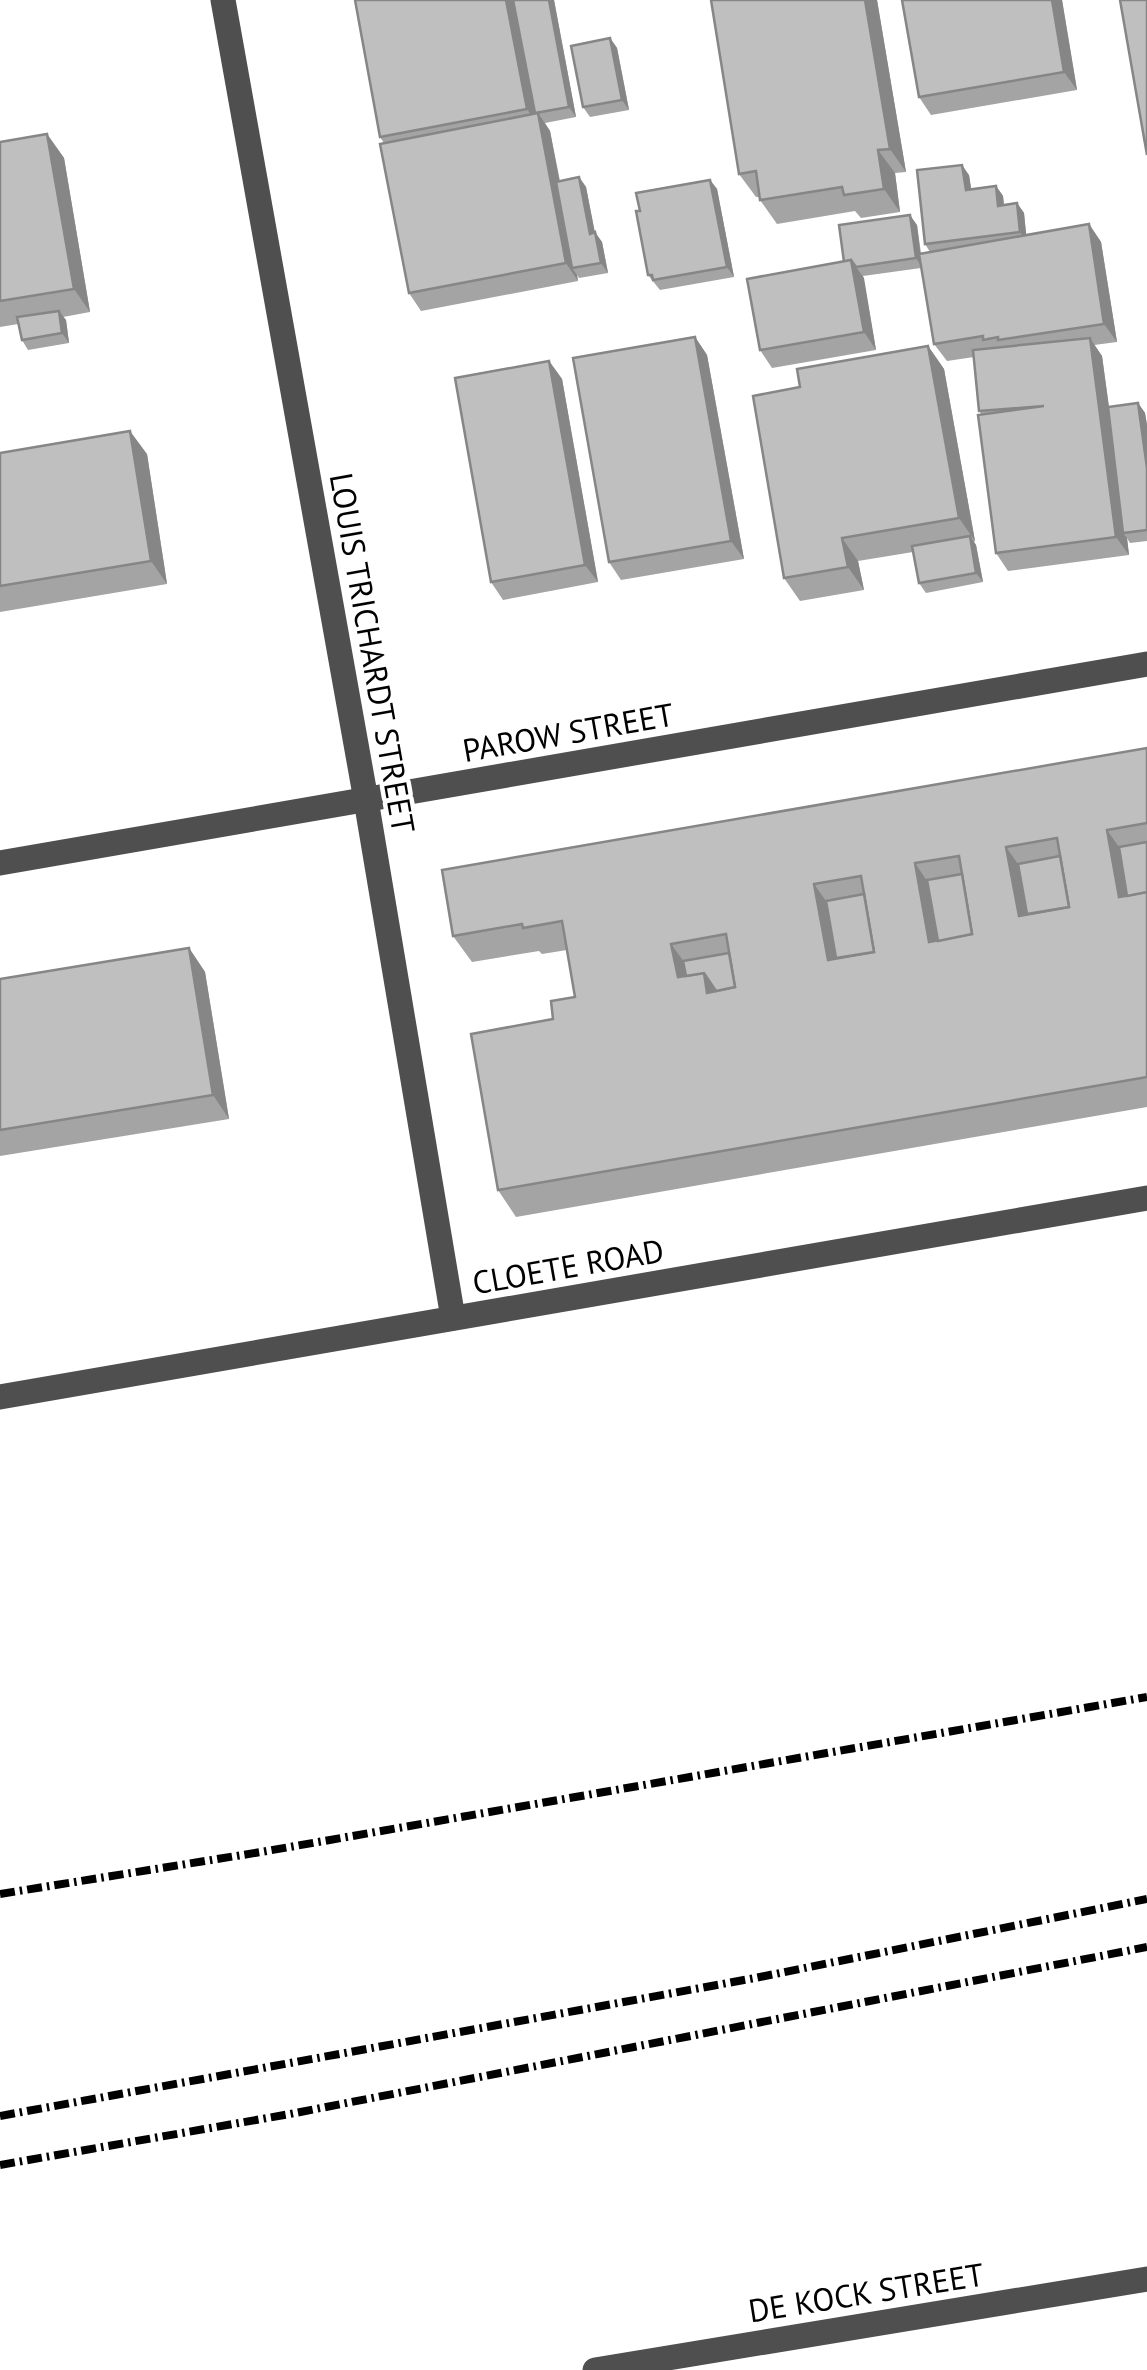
<svg xmlns="http://www.w3.org/2000/svg" width="1147" height="2370" viewBox="0 0 1147 2370" font-family="'PT Sans',sans-serif">
	<style>
		.lines { fill: none; stroke-linecap: round; stroke-linejoin: round }
		.minor { stroke: #4f4f4f; stroke-width: 25 }
		.rail { stroke: #000; stroke-width: 8; stroke-dasharray: 15 5 2.5 5; stroke-linecap: butt }
		.wall { fill: #a4a4a4 }
		.shaded-wall { fill: #868686 }
		.building { fill: #bfbfbf; stroke: #868686; stroke-width: 2.5; fill-rule: evenodd }
		.labels { text-anchor: middle; dominant-baseline: central; stroke-width: 9; stroke-linejoin: round; paint-order: stroke }
		.street-label { font-size: 32px; fill: #000; stroke: #fff }
	</style>
	<rect width="100%" height="100%" fill="#fff"/>
	<g class="lines">
		<!-- minor -->
		<g class="minor">
			<path d="M223 0 366 800 453 1318"/>
			<path d="M0 863 1147 664"/>
			<path d="M0 1397 1147 1198"/>
			<path d="M595 2370 1147 2279"/>
		</g>
		<!-- rail -->
		<g class="rail">
			<path d="M0 1894 261 1852 1147 1697"/>
			<path d="M0 2116 755 1978 1147 1899"/>
			<path d="M0 2165 290 2114 1147 1947"/>
		</g>
	</g>
	<!-- wall -->
	<g class="wall">
		<path d="M554 0 576 117 545 123 550 131 560 181 579 177 586 187 595 233 602 242 608 273 579 278 577 275 578 281 421 311 409 293 384 143 380 137Z"/>
		<path d="M877 0 906 172 895 173 900 212 861 218 855 211 777 224 760 200V197H756L739 174Z"/>
		<path d="M1062 0 1077 90 931 115 919 97Z"/>
		<path d="M610 38 617 48 629 110 590 117 583 107Z"/>
		<path d="M47 134 64 158 90 312 63 317 66 320 69 343 28 350 22 340 18 324 0 327V142Z"/>
		<path d="M969 175 971 189 996 186 1003 196 1004 205 1017 203 1024 213 1026 235 1089 224 1101 242 1117 342 1094 345 1102 356 1109 407 1138 403 1145 413 1147 425V541L1130 543 1127 538 1129 555 1008 571 996 553 982 415 979 411 974 357 947 361 934 344 921 268 863 276 876 350 772 368 760 350 844 262 917 225 921 253 930 252 925 244Z"/>
		<path d="M710 180 717 189 734 277 660 290 648 275 640 211Z"/>
		<path d="M695 337 707 355 744 559 621 580 609 562Z"/>
		<path d="M928 346 944 369 975 541 974 542 976 545 983 582 926 593 919 583 913 552 858 561 864 590 800 601 784 578 800 387Z"/>
		<path d="M549 361 562 379 598 582 503 600 491 582Z"/>
		<path d="M0 453 147 454 167 584 0 612Z"/>
		<path d="M1147 748V1107L516 1217 498 1190 553 1019 575 997 567 950 542 954 539 951 472 962 453 936Z"/>
		<path d="M189 948 205 972 229 1119 0 1156V979Z"/>
	</g>
	<!-- shaded-wall -->
	<g class="shaded-wall">
		<path d="M506 0H515L539 127 527 109Z"/>
		<path d="M549 0H554L576 117 569 107Z"/>
		<path d="M865 0H877L906 172 890 149Z"/>
		<path d="M1052 0H1062L1077 90 1064 72Z"/>
		<path d="M610 38 617 48 629 110 622 100Z"/>
		<path d="M538 113 550 131 576 268H572L577 275 578 281 566 263Z"/>
		<path d="M47 134 64 158 90 312 74 289Z"/>
		<path d="M878 150 895 173 900 212 884 189Z"/>
		<path d="M962 165 969 175 973 200 966 190Z"/>
		<path d="M579 177 586 187 597 244 590 234Z"/>
		<path d="M710 180 717 189 734 277 727 267Z"/>
		<path d="M996 186 1003 196 1005 216 998 206Z"/>
		<path d="M1017 203 1024 213 1027 242 1020 232Z"/>
		<path d="M910 215 917 225 922 267 916 258Z"/>
		<path d="M1089 224 1101 242 1117 342 1104 324Z"/>
		<path d="M595 232 602 242 608 273 601 263Z"/>
		<path d="M851 260 864 278 876 350 864 332Z"/>
		<path d="M59 311 66 320 69 343 62 333Z"/>
		<path d="M695 337 707 355 744 559 731 541Z"/>
		<path d="M1090 338 1102 356 1126 533H1123L1127 538 1129 555 1116 537Z"/>
		<path d="M928 346 944 369 975 541 959 518Z"/>
		<path d="M549 361 562 379 598 582 585 565Z"/>
		<path d="M1138 403 1145 413 1147 425V468Z"/>
		<path d="M130 431 147 454 167 584 151 561Z"/>
		<path d="M970 536 976 545 983 582 976 573Z"/>
		<path d="M842 538 858 561 864 590 848 567Z"/>
		<path d="M1107 830 1126 857 1136 913 1119 897Z"/>
		<path d="M1006 847 1025 874 1035 932 1019 916Z"/>
		<path d="M915 863 933 890 946 958 929 942Z"/>
		<path d="M814 884 833 911 844 976 828 960Z"/>
		<path d="M671 944 690 970 694 993 678 977Z"/>
		<path d="M189 948 205 972 229 1119 213 1095Z"/>
		<path d="M704 973 723 999 707 993Z"/>
	</g>
	<!-- building -->
	<g class="building">
		<path d="M355 0H506L527 109 380 137Z"/>
		<path d="M513 0H549L569 107 535 113Z"/>
		<path d="M711 0H865L890 149 878 150 884 189 844 195 842 187 760 200 756 171 739 174Z"/>
		<path d="M902 0H1052L1064 72 919 97Z"/>
		<path d="M1120 0H1147V155Z"/>
		<path d="M610 38 622 100 583 107 571 46Z"/>
		<path d="M538 113 566 263 409 293 380 144Z"/>
		<path d="M47 134 74 289 0 301V142Z"/>
		<path d="M962 165 966 190 996 186 998 206 1017 203 1020 232 925 244 917 170Z"/>
		<path d="M579 177 590 234 595 232 601 263 572 268 556 182Z"/>
		<path d="M710 180 727 267 653 280 652 275H648L636 211H640L636 193Z"/>
		<path d="M910 215 916 258 856 267 851 260 844 262 839 225Z"/>
		<path d="M1089 224 1104 324 998 340V337L983 340V336L934 344 919 254Z"/>
		<path d="M851 260 864 332 760 350 747 279Z"/>
		<path d="M59 311 62 333 22 340 17 317Z"/>
		<path d="M695 337 731 541 609 562 573 358Z"/>
		<path d="M1090 338 1116 537 996 553 978 415 1044 406 979 411 973 350Z"/>
		<path d="M928 346 959 518 842 538 848 567 784 578 753 396 800 387 797 369Z"/>
		<path d="M549 361 585 565 491 582 455 378Z"/>
		<path d="M1138 403 1147 468V530L1123 533 1108 407Z"/>
		<path d="M130 431 151 561 0 586V453Z"/>
		<path d="M970 536 976 573 919 583 912 546Z"/>
		<path d="M1147 748V823L1107 830 1119 897 1147 892V1077L498 1190 471 1034 553 1019 551 1001 575 997 562 921 523 928 522 924 453 936 442 870ZM1057 838 1069 907 1019 916 1006 847ZM959 856 972 934 929 942 915 863ZM861 876 874 952 828 960 814 884ZM726 934 735 987 707 993 704 973 678 977 671 944Z"/>
		<path d="M1147 842V892L1127 896 1119 847Z"/>
		<path d="M1060 856 1069 907 1027 914 1018 864Z"/>
		<path d="M962 874 972 934 938 941 927 880Z"/>
		<path d="M864 894 874 952 836 958 826 901Z"/>
		<path d="M189 948 213 1095 0 1130V979Z"/>
		<path d="M729 953 735 987 716 991 704 973 686 976 683 961Z"/>
	</g>
	<g class="labels">
		<!-- street labels -->
		<g class="street-label">
			<text transform="translate(373 653) rotate(80)">LOUIS TRICHARDT STREET</text>
			<text transform="translate(568 732) rotate(-10)">PAROW STREET</text>
			<text transform="translate(568 1266) rotate(-10)">CLOETE ROAD</text>
			<text transform="translate(866 2292) rotate(-9)">DE KOCK STREET</text>
		</g>
	</g>
</svg>
